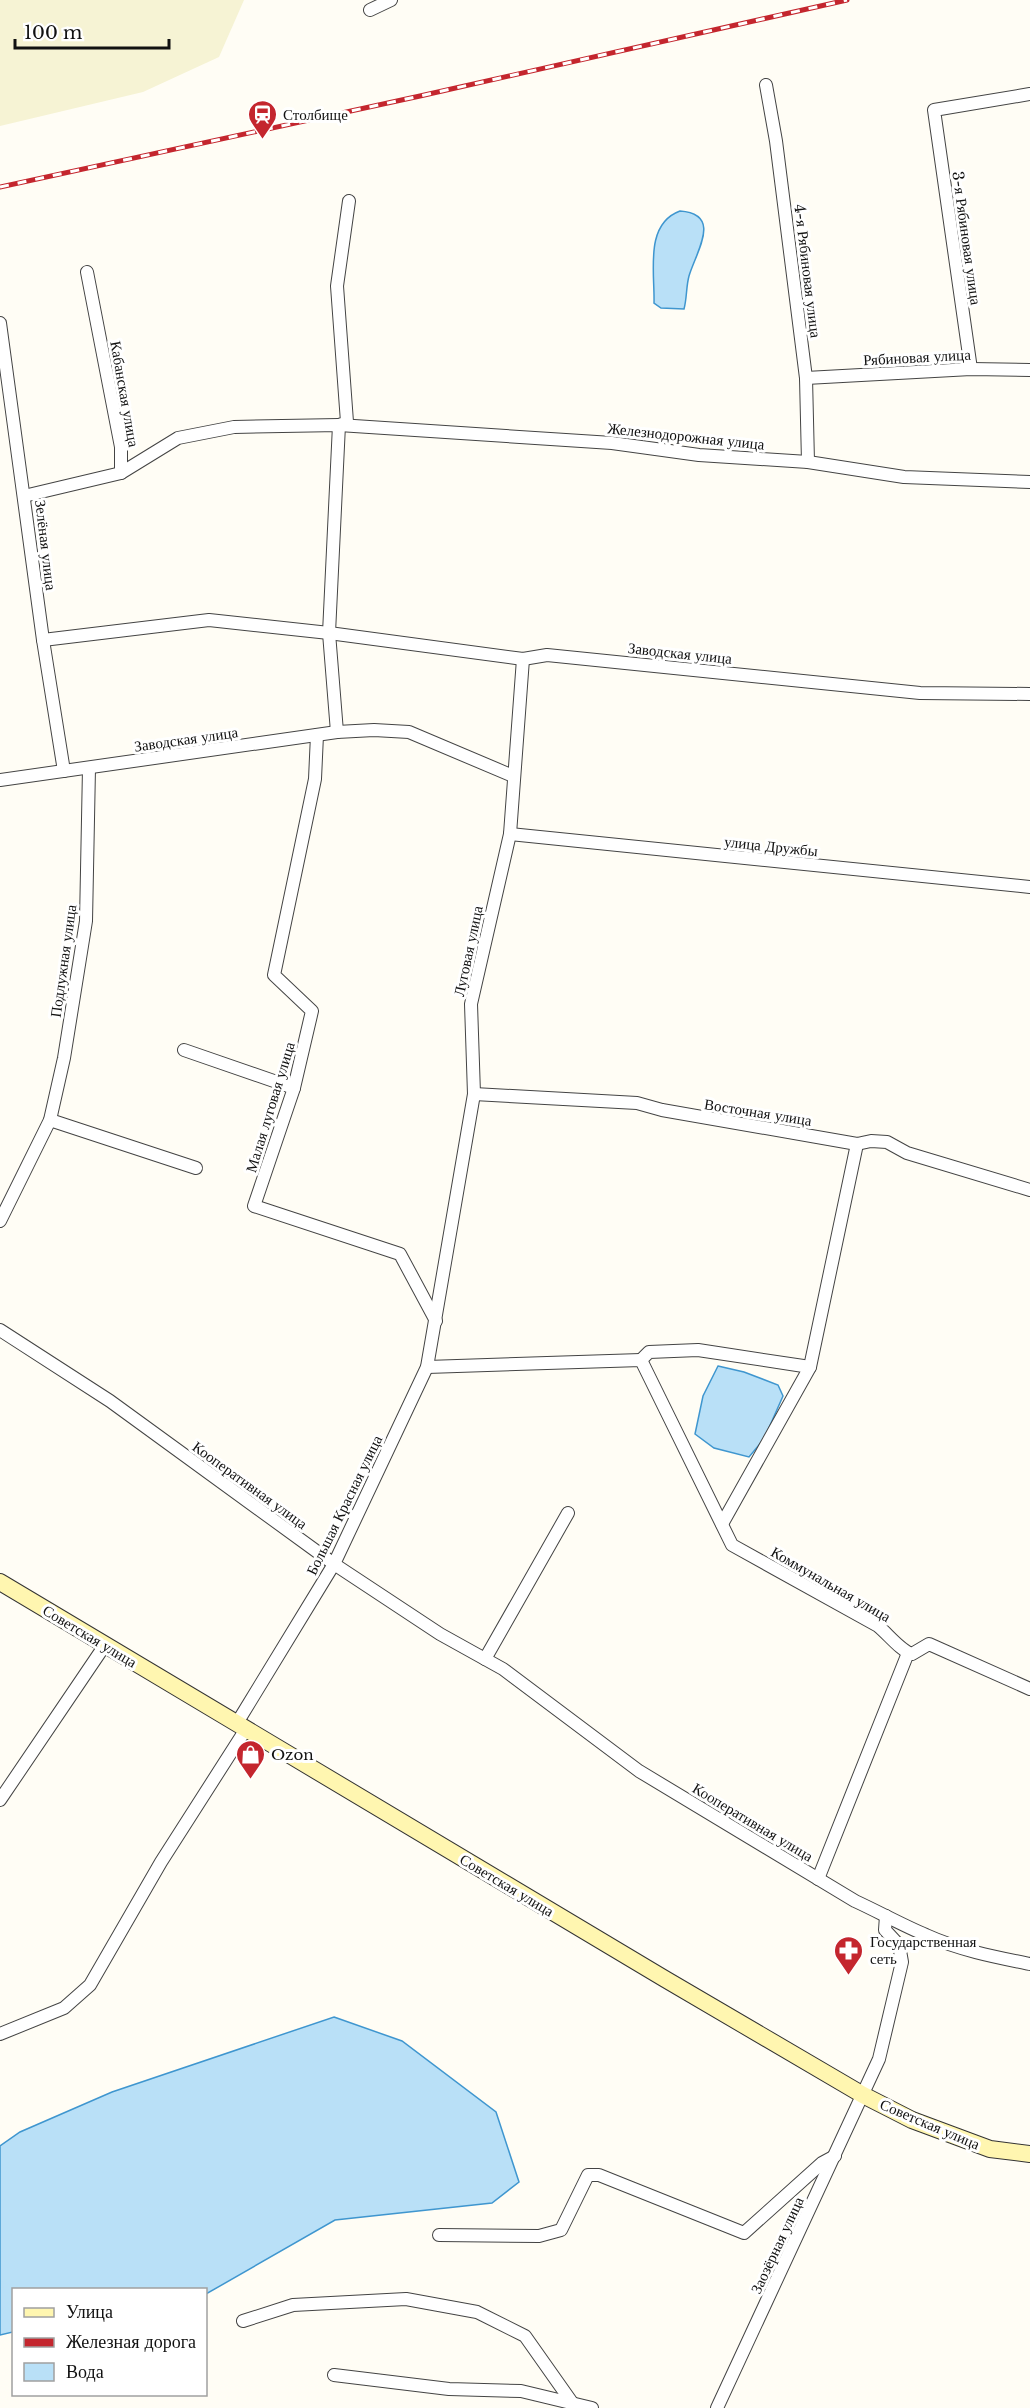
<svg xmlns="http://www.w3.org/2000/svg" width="1030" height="2408" viewBox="0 0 1030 2408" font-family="'Libre Baskerville',serif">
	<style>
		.farmland { fill: #f6f3d4 }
		.water { fill: #b9e0f7; stroke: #3f96cf; stroke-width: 1.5 }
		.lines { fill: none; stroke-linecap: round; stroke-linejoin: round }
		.street-casing { stroke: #444; stroke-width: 14 }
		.secondary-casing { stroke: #333; stroke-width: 18 }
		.street { stroke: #fff; stroke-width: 12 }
		.secondary { stroke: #fff6b0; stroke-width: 16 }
		.rail-casing { stroke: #c4262e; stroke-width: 5 }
		.rail { stroke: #fff; stroke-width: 3; stroke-dasharray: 9; stroke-linecap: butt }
		.labels { text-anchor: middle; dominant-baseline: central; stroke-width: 6; stroke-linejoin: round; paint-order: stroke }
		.poi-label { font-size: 15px; fill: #111; stroke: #fff; text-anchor: start }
		.street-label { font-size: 15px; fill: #111; stroke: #fff }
	</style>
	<rect width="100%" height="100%" fill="#fffdf5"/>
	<!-- farmland -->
	<path class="farmland" d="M0 0H244L219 57 143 92 0 126Z"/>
	<!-- water -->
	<g class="water">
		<path d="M680 211C723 214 696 252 689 276 686 287 687 298 684 309L661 308 654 303C655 273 644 224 680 211Z"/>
		<path d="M718 1366 744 1372 778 1385 783 1396 764 1439 749 1457 714 1448 695 1434 703 1396Z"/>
		<path d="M334 2017 402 2041 496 2112 519 2182 492 2203 335 2220 206 2294V2290H14L13 2332 0 2335V2146L20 2132 112 2092Z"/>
	</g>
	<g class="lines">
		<defs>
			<g id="street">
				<path d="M370 10 391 0"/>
				<path d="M766 85 776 141 806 378 808 462"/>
				<path d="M87 272 121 447V473L178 438 234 427 339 425 612 443 699 455 808 462 904 477 1030 482"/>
				<path d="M0 323 43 640 64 771"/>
				<path d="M971 369 934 110 1030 94"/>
				<path d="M806 378 971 369 1030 370"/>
				<path d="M24 496 121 473"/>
				<path d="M43 640 209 620 329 633 523 659 547 655 920 693 1030 694"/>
				<path d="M337 732 329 633 339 425 347 422 337 286 349 201"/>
				<path d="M317 735 315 779 274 975 312 1011 294 1088 254 1206 400 1254 436 1321"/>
				<path d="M0 780 337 732 374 730 409 732 513 776"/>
				<path d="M510 834 1030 887"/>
				<path d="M184 1050 294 1088"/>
				<path d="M474 1094 637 1103 662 1110 857 1144 871 1141 887 1142 907 1153 1030 1190"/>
				<path d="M50 1120 196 1168"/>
				<path d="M0 1221 50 1120 64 1058 86 921 89 768"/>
				<path d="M0 1330 110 1401 334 1564 440 1634 503 1669 639 1771 855 1901C879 1912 902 1925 926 1935 959 1950 995 1957 1030 1964"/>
				<path d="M641 1360 649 1352 698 1350 810 1367"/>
				<path d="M427 1367 641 1360 732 1545 878 1626C888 1634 901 1651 912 1654L929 1644 1030 1689"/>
				<path d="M722 1524 810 1367 857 1144"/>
				<path d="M485 1659 568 1513"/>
				<path d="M237 1723 334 1564 427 1367 474 1094 471 1004 510 834 523 659"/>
				<path d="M0 1800 105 1645"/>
				<path d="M818 1879 908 1653"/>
				<path d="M0 2034 64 2008 90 1985 161 1862 246 1729"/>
				<path d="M439 2235 539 2236 561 2230 588 2175H599L744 2233 822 2163 835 2156"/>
				<path d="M243 2321 293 2305 406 2299 477 2312 525 2336 573 2404"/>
				<path d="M334 2375 449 2389 521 2391 592 2408"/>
				<path d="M717 2408 879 2059 902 1962 899 1945 885 1930 886 1916"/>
			</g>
			<path id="secondary" d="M0 1582 665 1979 863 2095 912 2120 990 2149 1030 2154"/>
		</defs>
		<!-- street casing -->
		<use href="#street" class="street-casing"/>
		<!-- secondary casing -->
		<use href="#secondary" class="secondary-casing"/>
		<!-- street -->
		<use href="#street" class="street"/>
		<!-- secondary -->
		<use href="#secondary" class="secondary"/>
		<defs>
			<path id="rail" d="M0 187 420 96 847 0"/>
		</defs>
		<!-- rail casing -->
		<use href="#rail" class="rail-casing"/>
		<!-- rail -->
		<use href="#rail" class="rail"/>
	</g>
	<!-- icons -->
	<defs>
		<symbol id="station-pin" viewBox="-11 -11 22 30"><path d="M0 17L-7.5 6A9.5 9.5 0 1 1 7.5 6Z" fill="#c4262e" stroke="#fff"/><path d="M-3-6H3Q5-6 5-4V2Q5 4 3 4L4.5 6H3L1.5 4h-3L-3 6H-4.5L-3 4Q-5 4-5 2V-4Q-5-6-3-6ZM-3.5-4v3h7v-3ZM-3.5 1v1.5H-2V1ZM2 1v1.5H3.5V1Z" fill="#fff"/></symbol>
		<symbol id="shop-pin" viewBox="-11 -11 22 30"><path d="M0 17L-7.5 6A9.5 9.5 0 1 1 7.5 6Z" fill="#c4262e" stroke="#fff"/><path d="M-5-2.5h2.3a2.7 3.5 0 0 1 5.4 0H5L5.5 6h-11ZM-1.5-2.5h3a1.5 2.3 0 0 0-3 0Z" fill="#fff"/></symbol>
		<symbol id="pharmacy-pin" viewBox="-11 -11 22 30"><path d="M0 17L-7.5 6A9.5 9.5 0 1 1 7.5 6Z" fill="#c4262e" stroke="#fff"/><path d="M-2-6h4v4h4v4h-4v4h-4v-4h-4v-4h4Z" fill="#fff"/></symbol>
	</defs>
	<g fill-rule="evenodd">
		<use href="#station-pin" x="246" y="98" width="33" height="45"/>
		<use href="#shop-pin" x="234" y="1738" width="33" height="45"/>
		<use href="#pharmacy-pin" x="832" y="1934" width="33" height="45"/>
	</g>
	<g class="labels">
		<!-- poi labels -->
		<g class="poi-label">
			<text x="283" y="114">Столбище</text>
			<text x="271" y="1754">Ozon</text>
			<text x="870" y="1941">Государственная<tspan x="870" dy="17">сеть</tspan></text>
		</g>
		<!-- street labels -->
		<g class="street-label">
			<text transform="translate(967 238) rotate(82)">3-я Рябиновая улица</text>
			<text transform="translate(808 271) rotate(83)">4-я Рябиновая улица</text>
			<text transform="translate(917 357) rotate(-3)">Рябиновая улица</text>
			<text transform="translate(125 394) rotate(80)">Кабанская улица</text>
			<text transform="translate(686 436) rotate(6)">Железнодорожная улица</text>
			<text transform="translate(46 545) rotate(83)">Зелёная улица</text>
			<text transform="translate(680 653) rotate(6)">Заводская улица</text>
			<text transform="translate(186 739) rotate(-8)">Заводская улица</text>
			<text transform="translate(771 846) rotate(6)">улица Дружбы</text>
			<text transform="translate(468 951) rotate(-78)">Луговая улица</text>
			<text transform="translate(63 961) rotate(-82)">Подлужная улица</text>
			<text transform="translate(270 1107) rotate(-73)">Малая луговая улица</text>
			<text transform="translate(758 1112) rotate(9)">Восточная улица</text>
			<text transform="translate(250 1485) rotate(36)">Кооперативная улица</text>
			<text transform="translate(344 1505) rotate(-64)">Большая Красная улица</text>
			<text transform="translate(831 1584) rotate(30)">Коммунальная улица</text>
			<text transform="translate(90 1636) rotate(31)">Советская улица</text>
			<text transform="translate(753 1822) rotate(31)">Кооперативная улица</text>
			<text transform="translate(507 1885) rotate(31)">Советская улица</text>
			<text transform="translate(930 2124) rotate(23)">Советская улица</text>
			<text transform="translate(777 2245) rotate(-65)">Заозёрная улица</text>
		</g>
	</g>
	<!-- legend -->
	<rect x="12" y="2288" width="195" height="108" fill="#ffffff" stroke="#a0a0a0" stroke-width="1.5"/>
	<rect x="24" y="2308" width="30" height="9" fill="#fff6b0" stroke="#a0a0a0" stroke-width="1.5"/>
	<text x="66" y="2318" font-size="18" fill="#111111">Улица</text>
	<rect x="24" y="2338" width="30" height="9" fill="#c4262e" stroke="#a0a0a0" stroke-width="1.5"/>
	<text x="66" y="2348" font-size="18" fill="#111111">Железная дорога</text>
	<rect x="24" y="2363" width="30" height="18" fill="#b9e0f7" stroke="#a0a0a0" stroke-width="1.5"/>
	<text x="66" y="2378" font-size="18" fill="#111111">Вода</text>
	<!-- scale -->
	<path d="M15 39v9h154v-9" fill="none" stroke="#111111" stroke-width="3"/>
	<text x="24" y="39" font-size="18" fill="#111111" stroke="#ffffff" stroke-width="4.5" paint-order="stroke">100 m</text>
</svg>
